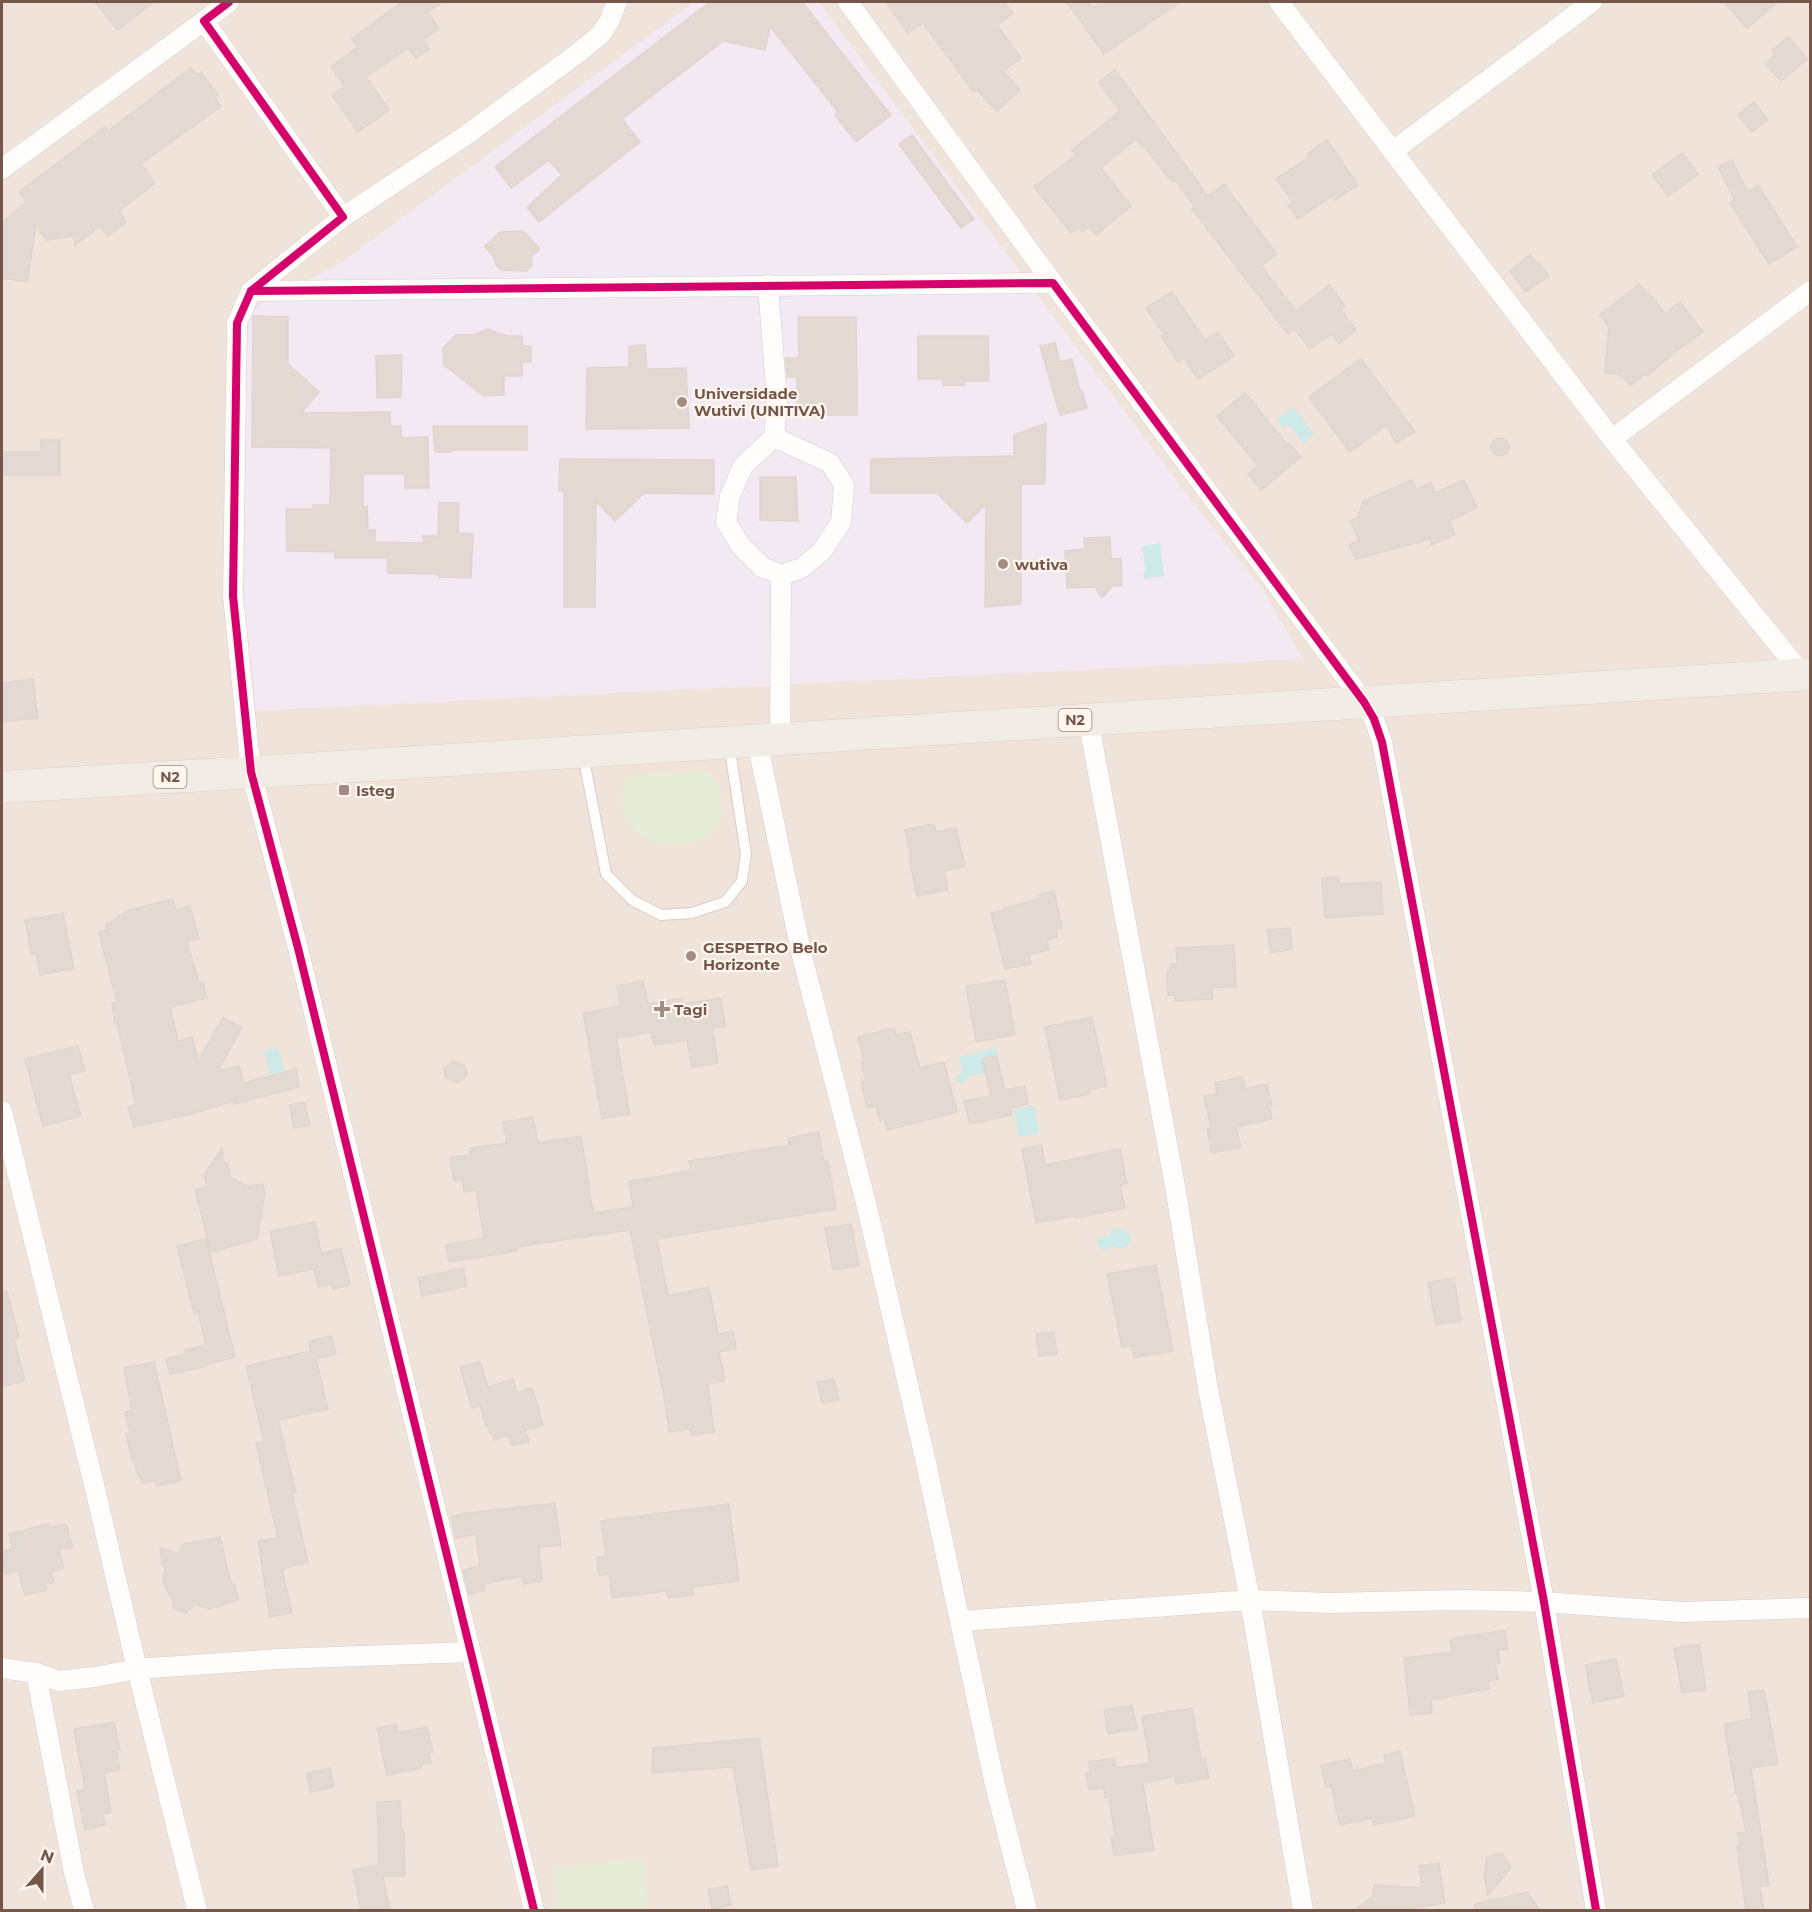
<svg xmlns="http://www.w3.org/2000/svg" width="1812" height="1912" viewBox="0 0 1812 1912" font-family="Montserrat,sans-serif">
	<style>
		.residential { fill: #f0e3d9 }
		.education { fill: #f2e9f3 }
		.green { fill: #e6edd7 }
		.water { fill: #cde9e8 }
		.building { fill: #e3d9d3; stroke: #e0d4ce; stroke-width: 1.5 }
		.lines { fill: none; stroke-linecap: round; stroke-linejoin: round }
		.lane-casing { stroke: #d6cdc8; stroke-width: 12 }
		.street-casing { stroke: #d6cdc8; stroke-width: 21 }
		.primary-casing { stroke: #d8ceca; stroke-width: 33 }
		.lane { stroke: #fefdfc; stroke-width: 10 }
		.street { stroke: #fefdfc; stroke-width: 20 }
		.primary { stroke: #f2ece6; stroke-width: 32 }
		.cycleway-casing { stroke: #fff6ed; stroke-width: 11 }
		.cycleway { stroke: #d6006c; stroke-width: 8 }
		.poi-dot { fill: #a38c83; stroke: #fff6ed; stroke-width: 2 }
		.labels { text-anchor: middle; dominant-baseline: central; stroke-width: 4.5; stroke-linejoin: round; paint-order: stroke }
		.shield { fill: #fff6ed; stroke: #9f857c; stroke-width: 1.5 }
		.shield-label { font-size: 14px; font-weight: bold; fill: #76554b }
		.poi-label { font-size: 15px; font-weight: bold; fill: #76554b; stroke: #fff6ed; text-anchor: start }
	</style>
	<rect width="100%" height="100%" fill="#f7f1ec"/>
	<!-- residential -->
	<rect class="residential" x="2" y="2" width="1808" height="1908"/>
	<!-- education -->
	<path class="education" d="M694 2H819L1185 492 1264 591 1303 659 256 711 244 601 247 312 342 262Z"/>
	<!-- green -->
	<g class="green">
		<path d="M708 771C712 777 717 784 720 791 744 867 592 863 628 776Z"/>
		<path d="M643 1859 649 1910H559L554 1869Z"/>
	</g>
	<!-- water -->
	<g class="water">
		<path d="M1293 407 1314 434 1303 443 1289 425 1283 428 1277 420Z"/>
		<path d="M1160 543 1164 576 1144 579 1143 572 1146 571 1142 546Z"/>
		<path d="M278 1047 287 1081 273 1085 264 1051Z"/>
		<path d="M996 1048 1001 1070 968 1076 964 1083H961L957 1080V1076L963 1072 959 1057Z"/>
		<path d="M1034 1106 1039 1133 1019 1137 1014 1109Z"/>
		<path d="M1118 1228C1128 1228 1133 1236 1129 1245L1121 1249 1112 1246 1107 1250 1100 1249 1097 1242 1098 1238 1105 1235 1109 1236 1112 1231Z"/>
	</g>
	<!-- building -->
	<g class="building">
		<path d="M95 2H154L118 30Z"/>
		<path d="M402 2H443L428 12 439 29 423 39 429 49 416 58 408 48 366 77 389 110 358 132 332 95 345 86 331 67 358 47 352 39Z"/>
		<path d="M710 2H802L891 115 856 142 835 115 838 112 770 26 765 50 723 41 622 119 640 142 539 222 527 207 562 175 549 160 511 188 495 167Z"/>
		<path d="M886 2H1004L1013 13 997 25 1021 58 1003 71 1020 90 997 111 977 90 974 92 923 23 908 33Z"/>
		<path d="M1067 2H1088L1093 8 1102 2H1180L1104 54Z"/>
		<path d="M1724 2H1778L1747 28Z"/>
		<path d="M1789 37 1807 59 1781 81 1766 64 1775 55 1772 50Z"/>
		<path d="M191 68 197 75 201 72 218 95 215 98 221 106 141 164 155 183 119 211 126 222 108 236 100 226 75 245 74 236 47 240 36 226 27 282 2 278V222L27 202 19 192 105 127 108 131Z"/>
		<path d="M1115 70 1208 196 1224 184 1277 254 1261 266 1296 311 1329 285 1345 306 1341 310 1356 330 1339 344 1332 334 1310 349 1295 329 1288 334 1192 209 1195 207 1175 180 1172 182 1144 146 1142 147 1136 139 1101 168 1131 206 1096 235 1089 227 1082 232 1078 227 1071 233 1034 187 1076 155 1072 150 1120 111 1099 82Z"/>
		<path d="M1754 102 1768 120 1752 132 1738 115Z"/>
		<path d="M912 135 974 219 961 228 899 144Z"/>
		<path d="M1327 140 1358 185 1335 200 1332 196 1298 219 1288 205 1293 202 1276 179 1310 157 1307 154Z"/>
		<path d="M1682 153 1698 174 1668 196 1652 175Z"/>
		<path d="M1732 160 1748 192 1758 185 1797 247 1769 264 1730 203 1735 200 1718 167Z"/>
		<path d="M523 231 540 249 531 257 532 265 527 271 501 270 496 265 494 258 485 246 500 232Z"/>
		<path d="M1530 255 1537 264 1539 263 1549 276 1526 292 1510 271Z"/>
		<path d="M1639 284 1648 295 1649 293 1665 314 1680 302 1703 332 1676 351 1647 376 1645 374 1631 385 1619 374 1605 373 1609 327 1600 315Z"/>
		<path d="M1172 292 1205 340 1218 332 1234 356 1198 379 1184 358 1178 362 1161 336 1164 334 1146 308Z"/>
		<path d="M253 316 288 317V364L319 392 301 413 390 412V426H401V438L428 437 429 488H405V474H363V507L367 506 368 530H375V542L424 543 423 536H438L439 503H459L458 533 473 534 471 578 439 577V574L388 573 387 558H335V552L287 551 286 509H313V505H330L331 448 252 447Z"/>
		<path d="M798 317H856L857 415H797V377H787L786 358H799Z"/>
		<path d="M487 329 507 336H522V346H531V362H522V376H504V395L484 396 444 365 443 348 456 335H474Z"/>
		<path d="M918 336H988L989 381H964V385H943V379H918Z"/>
		<path d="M1055 343 1060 362 1072 359 1080 391 1082 390 1087 408 1060 415 1040 346Z"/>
		<path d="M645 345 647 369 686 368 689 428 586 429 587 368 629 367V346Z"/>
		<path d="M402 355 401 397 377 398 376 356Z"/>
		<path d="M1361 359 1415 432 1396 443 1386 425 1350 452 1309 397Z"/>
		<path d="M1245 393 1287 444 1289 443 1301 457 1261 490 1248 474 1258 466 1217 416Z"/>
		<path d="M1046 423 1045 484H1021V604L985 607 986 504 967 523 937 493H871V459L1014 456V435Z"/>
		<path d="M433 426H527V450H451V452H435Z"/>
		<circle cx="1500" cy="447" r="9"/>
		<path d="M41 440H60V475H2V452H41Z"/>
		<path d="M560 459 714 460V494L644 493 615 521 596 501 595 607H564V491H559Z"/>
		<path d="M760 477H796L798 521 760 520Z"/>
		<path d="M1412 480 1417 489 1431 483 1435 493 1464 480 1477 508 1449 521 1455 534 1432 545 1430 539 1356 559 1349 545 1359 540 1350 521 1358 517 1363 501Z"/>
		<path d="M1110 537 1111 559H1121L1122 586H1112L1102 598 1095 587 1067 588 1065 551 1085 549 1084 538Z"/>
		<path d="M33 679 38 718 2 722V683Z"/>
		<path d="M934 824 936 832 956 828 965 866 944 871 948 890 917 896 909 858H911L905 829Z"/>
		<path d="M1339 877V884L1381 882 1383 914 1325 918 1322 878Z"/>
		<path d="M1054 891 1062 928 1056 929 1057 937 1047 940 1049 950 1029 955 1031 964 1005 969 991 913 1005 910 1004 908 1039 899 1038 895Z"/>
		<path d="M173 899 176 910 190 906 199 939 187 942 199 983 203 982 207 998 170 1007 178 1041 192 1037 198 1061 223 1018 242 1027 218 1071 239 1066 244 1083 296 1069 299 1087 234 1104 233 1101 194 1113 134 1127 128 1107 136 1105 117 1023H115L112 1003H117L99 932 108 930 106 925 129 910Z"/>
		<path d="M63 913 74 969 40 975 36 953 31 954 25 920Z"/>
		<path d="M1290 928 1292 949 1271 953 1267 930Z"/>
		<path d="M1234 945 1236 987 1212 988 1213 999 1175 1001V995H1168L1167 971H1170V964H1177L1176 948Z"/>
		<path d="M1005 980 1015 1035 976 1042 966 986Z"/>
		<path d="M643 981 648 1004 682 998 683 1004 720 998 726 1026 712 1028 718 1063 692 1067 687 1040 654 1045 651 1032 616 1038 630 1114 602 1119 583 1013 621 1006 617 986Z"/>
		<path d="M1092 1017 1107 1086 1089 1090 1090 1094 1060 1100 1045 1027Z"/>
		<path d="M894 1028 896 1035 910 1032 920 1068 944 1062 957 1112 887 1130 884 1119 880 1121 876 1106 867 1108 861 1082 866 1081 861 1063 864 1062 858 1037Z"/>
		<path d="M78 1046 85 1071 69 1075 81 1116 43 1126 25 1059Z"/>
		<path d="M996 1056 1005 1090 1025 1086 1028 1104 1010 1108 1012 1115 970 1124 964 1101 991 1096 982 1059Z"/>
		<path d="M454 1061 464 1065 467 1075 458 1083 445 1078 444 1068Z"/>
		<path d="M1242 1077 1245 1089 1267 1084 1272 1106 1270 1107 1272 1119 1236 1127 1241 1147 1212 1153 1207 1129 1211 1128 1204 1096 1217 1094 1215 1083Z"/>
		<path d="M304 1102 310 1125 294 1128 289 1105Z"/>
		<path d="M533 1117 538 1143 581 1136 593 1213 633 1207 629 1181 691 1171 689 1161 789 1145 788 1138 819 1132 824 1162 828 1161 836 1209 657 1239 668 1296 709 1287 718 1334 733 1331 736 1349 719 1352 725 1381 708 1384 714 1432 691 1435 690 1429 669 1432 664 1396 630 1230 517 1247V1251L449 1262 446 1245 484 1238 476 1190 464 1192 462 1180 454 1181 450 1158 471 1155 470 1148 507 1143 503 1122Z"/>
		<path d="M1042 1145 1045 1165 1120 1149 1127 1183 1120 1185 1125 1208 1076 1218 1075 1216 1036 1223 1022 1149Z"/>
		<path d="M222 1148 224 1163H227L231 1178 247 1186 263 1184 265 1193 257 1239 211 1252 195 1190 207 1187 204 1175Z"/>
		<path d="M315 1222 321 1253 341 1249 350 1285 333 1289 332 1284 318 1287 314 1269 279 1276 270 1231Z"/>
		<path d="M851 1224 859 1266 833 1270 825 1228Z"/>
		<path d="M206 1239 235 1357 204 1365V1367L170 1374 166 1359 187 1354 185 1350 206 1345 198 1312 194 1313 177 1246Z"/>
		<path d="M1156 1265 1173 1351 1134 1358 1132 1346 1122 1347 1107 1274Z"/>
		<path d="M463 1268 467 1286 422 1296 418 1278Z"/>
		<path d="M1454 1278 1461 1321 1436 1325 1428 1282Z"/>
		<path d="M7 1291 19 1337 14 1339 25 1380 2 1387V1292Z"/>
		<path d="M1054 1332 1057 1354 1039 1356 1036 1334Z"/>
		<path d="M331 1336 336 1354 316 1359 328 1409 278 1420 296 1493 292 1494 308 1562 282 1569 292 1613 270 1617 258 1541 278 1538 256 1443 264 1441 246 1366 311 1351 309 1341Z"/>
		<path d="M154 1362 181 1481 157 1486 155 1480 142 1483 140 1476 138 1477 134 1459 132 1460 126 1434 130 1433 125 1412 132 1410 124 1368Z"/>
		<path d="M480 1362 488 1387 513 1379 517 1393 532 1388 543 1425 525 1430 529 1441 512 1446 508 1435 494 1440 492 1432 490 1433 487 1425 486 1426 480 1405 472 1408 460 1367Z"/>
		<path d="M834 1379 839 1400 822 1403 817 1382Z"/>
		<path d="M555 1503 561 1545 539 1547 542 1581 524 1584 522 1576 484 1584 485 1590 469 1594 463 1570 480 1566 476 1534 456 1538 451 1517 467 1513Z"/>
		<path d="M729 1504 739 1581 692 1587 694 1595 668 1598 667 1591 612 1598 609 1574 599 1575 597 1558 606 1556 601 1521Z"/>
		<path d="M48 1524 49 1528 66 1524 73 1547 59 1550 64 1568 51 1572 54 1582 45 1584 47 1590 25 1595 18 1570 5 1574 2 1561V1552L13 1549 9 1534Z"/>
		<path d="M220 1537 231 1583 234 1584 239 1600 209 1609 195 1604 186 1613 174 1609 172 1598 166 1589 163 1580 165 1568 162 1564 160 1548 178 1553 184 1544Z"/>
		<path d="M1504 1630 1508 1649 1498 1650 1500 1663H1495L1498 1679 1488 1681 1489 1689 1431 1700 1432 1713 1410 1715 1404 1658 1452 1652 1450 1639Z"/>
		<path d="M1699 1644 1706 1690 1682 1693 1674 1648Z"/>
		<path d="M1616 1659 1624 1696 1593 1703 1585 1665Z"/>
		<path d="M1764 1690 1778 1764 1751 1768 1769 1885 1760 1886 1764 1911H1746L1737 1846H1740L1737 1833 1746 1832 1738 1794H1736L1724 1724 1752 1719 1748 1692Z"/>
		<path d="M1132 1705 1137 1729 1108 1734 1104 1710Z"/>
		<path d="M1192 1708 1201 1759 1205 1758 1209 1778 1176 1784 1175 1776 1143 1783 1154 1850 1114 1856 1111 1837H1115L1109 1797 1105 1798 1104 1788 1089 1790 1086 1773 1090 1772 1089 1762 1114 1758 1116 1768 1150 1763 1142 1716Z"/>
		<path d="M114 1722 120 1750 116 1751 120 1770 104 1773 111 1812 103 1814 105 1825 85 1830 77 1791 85 1790 74 1729Z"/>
		<path d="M396 1724 398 1733 427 1727 433 1752 429 1753 431 1763 421 1765V1768L387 1775 377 1728Z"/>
		<path d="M759 1738 778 1866 751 1870 733 1767 652 1773 653 1748Z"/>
		<path d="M1400 1751 1415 1816 1374 1825 1372 1818 1340 1825 1331 1786 1326 1787 1321 1765 1350 1759 1353 1771 1386 1763 1384 1755Z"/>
		<path d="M330 1768 334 1787 310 1792 307 1773Z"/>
		<path d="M400 1801 401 1830H404L405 1876H383L390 1911H361L353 1870 379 1865 377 1802Z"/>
		<path d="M1502 1853 1511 1868 1488 1895 1484 1876 1487 1857Z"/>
		<path d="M1439 1863 1445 1903 1408 1909V1911H1354L1373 1896 1374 1885 1422 1888 1419 1866Z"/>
		<path d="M727 1886 731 1905 712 1909 708 1889Z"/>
		<path d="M1527 1892 1541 1911H1475V1904Z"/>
	</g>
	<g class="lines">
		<defs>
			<path id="lane" d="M583 754 606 874 632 900 661 915 692 913 725 902 742 881 746 854 729 744"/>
			<g id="street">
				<path d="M229 2 204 21 343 217 251 291 237 323 233 596 251 772 298 948 534 1910"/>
				<path d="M848 2 1053 283"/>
				<path d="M1279 2 1612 439 1803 675"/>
				<path d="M1393 151 1592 2"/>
				<path d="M2 169 204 21"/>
				<path d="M343 217 465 136 578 53 600 35 609 22 617 2"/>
				<path d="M768 285 777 401 774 437 743 466 730 496 726 522 741 546 762 567 781 575 780 739"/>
				<path d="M251 291 1053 283 1364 702 1374 719 1382 742 1544 1602 1596 1910"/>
				<path d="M774 437 830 463 844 485 841 522 822 551 802 568 781 575"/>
				<path d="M1612 439 1810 291"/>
				<path d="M1088 719 1175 1186 1208 1389 1250 1600 1303 1910"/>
				<path d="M757 741 802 956 867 1207 925 1458 995 1785 1027 1910"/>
				<path d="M2 1111 96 1493 137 1669 197 1910"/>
				<path d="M961 1621 1250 1600 1330 1603 1459 1600 1544 1602 1681 1612 1810 1608"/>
				<path d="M2 1668 36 1673 59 1681 95 1677 137 1669 279 1659 470 1652"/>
				<path d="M36 1673 74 1873 84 1910"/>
			</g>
			<path id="primary" d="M2 787 339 767 1810 674"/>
		</defs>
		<!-- lane casing -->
		<use href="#lane" class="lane-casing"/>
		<!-- street casing -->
		<use href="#street" class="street-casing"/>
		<!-- primary casing -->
		<use href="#primary" class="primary-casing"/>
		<!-- lane -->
		<use href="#lane" class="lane"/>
		<!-- street -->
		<use href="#street" class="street"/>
		<!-- primary -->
		<use href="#primary" class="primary"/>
		<defs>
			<g id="cycleway">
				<path d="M229 2 204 21 343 217 251 291 237 323 233 596 251 772 298 948 534 1910"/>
				<path d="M251 291 1053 283 1364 702 1374 719 1382 742 1544 1602 1596 1910"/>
			</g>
		</defs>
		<!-- cycleway casing -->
		<use href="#cycleway" class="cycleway-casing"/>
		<!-- cycleway -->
		<use href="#cycleway" class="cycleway"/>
	</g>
	<!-- markers -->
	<g class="poi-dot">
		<circle cx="682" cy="402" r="6"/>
		<circle cx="1003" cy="564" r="6"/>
		<rect x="338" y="784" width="12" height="12" rx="3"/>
		<circle cx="691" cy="956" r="6"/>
		<path d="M659 1000h6v6h6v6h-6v6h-6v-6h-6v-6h6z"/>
	</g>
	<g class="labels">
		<!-- shield labels -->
		<g class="shield">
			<rect x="1058.5" y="709" width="33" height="22" rx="4.5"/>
			<rect x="153.5" y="766" width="33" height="22" rx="4.5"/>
		</g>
		<g class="shield-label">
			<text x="1075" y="720">N2</text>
			<text x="170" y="777">N2</text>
		</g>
		<!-- poi labels -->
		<g class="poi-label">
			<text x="694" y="393">Universidade<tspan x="694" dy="17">Wutivi (UNITIVA)</tspan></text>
			<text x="1015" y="564">wutiva</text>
			<text x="356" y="790">Isteg</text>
			<text x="703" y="947">GESPETRO Belo<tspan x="703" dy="17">Horizonte</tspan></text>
			<text x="674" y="1009">Tagi</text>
		</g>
	</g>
	<!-- border -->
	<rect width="1812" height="1912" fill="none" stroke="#76554b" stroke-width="6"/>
	<!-- north arrow -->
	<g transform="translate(42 1870) rotate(21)" stroke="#fff6ed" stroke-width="4.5" paint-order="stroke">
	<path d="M0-4.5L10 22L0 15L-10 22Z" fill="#76554b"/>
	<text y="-9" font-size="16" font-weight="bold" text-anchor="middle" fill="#76554b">N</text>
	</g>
</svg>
